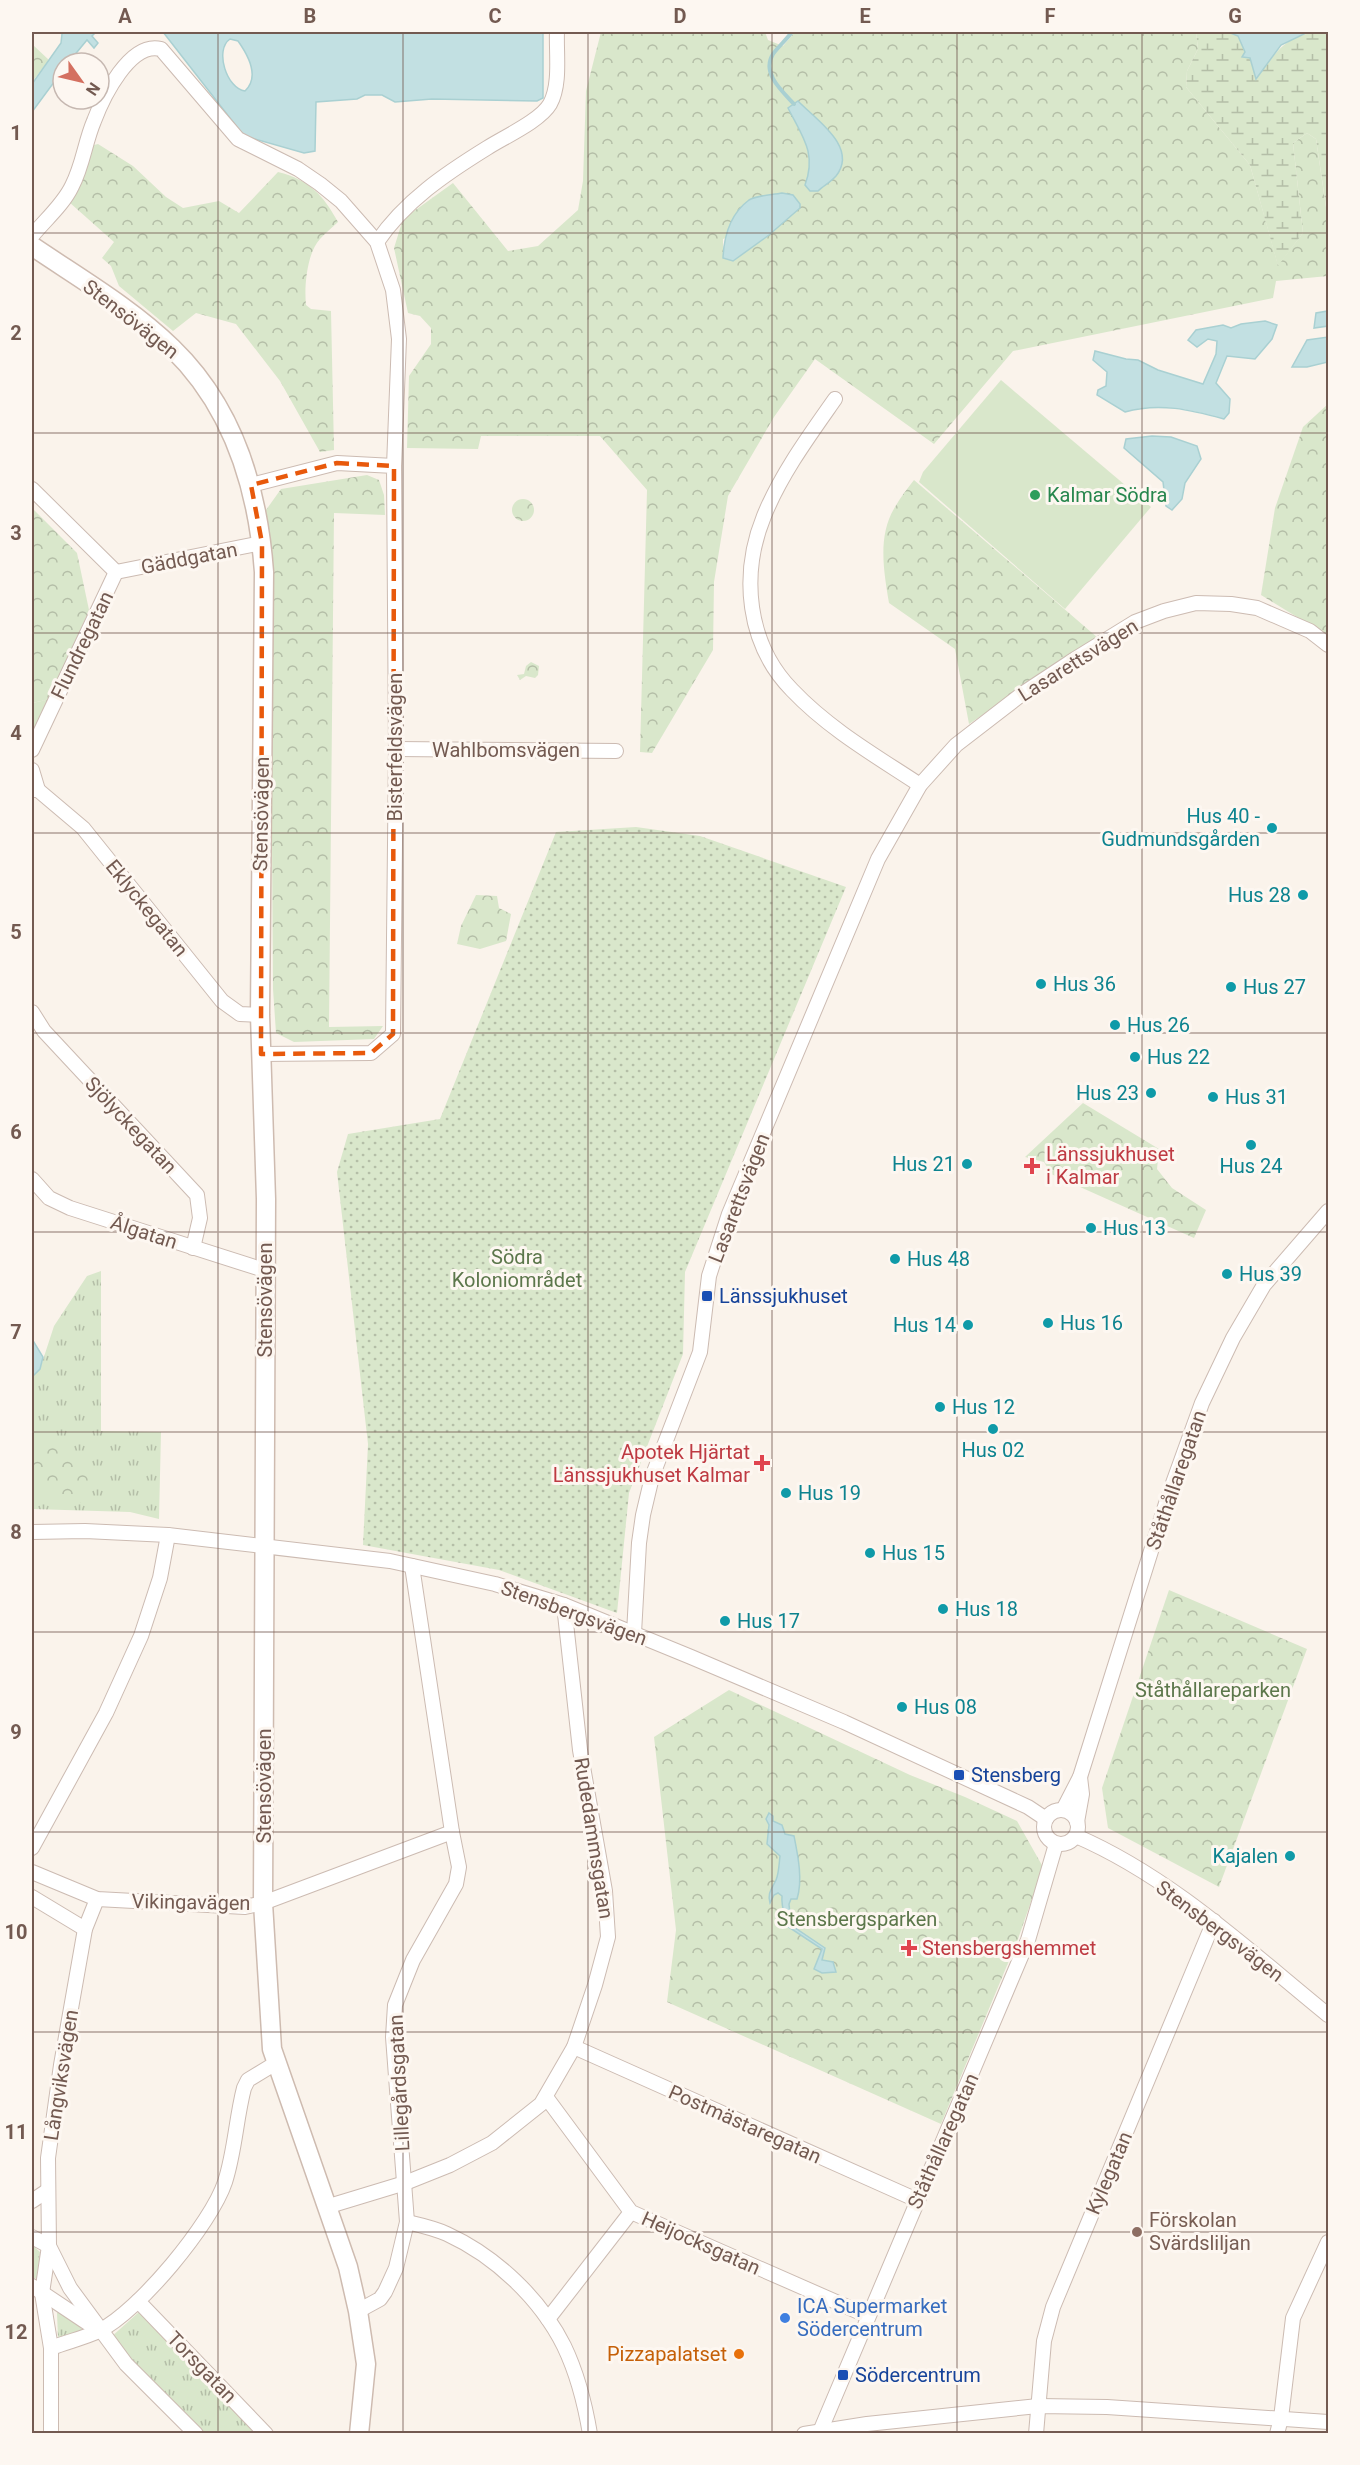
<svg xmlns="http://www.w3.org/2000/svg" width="1360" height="2465" viewBox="0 0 1360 2465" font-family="Roboto,sans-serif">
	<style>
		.grass { fill: url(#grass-tufts) }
		.forest { fill: url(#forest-crowns); fill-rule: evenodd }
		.wetland { fill: url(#wetland-marsh) }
		.garden { fill: url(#garden-dots) }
		.pitch { fill: #d9e7cb }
		.water { fill: #c2e0e2; stroke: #a9d0d2; stroke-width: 1.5; fill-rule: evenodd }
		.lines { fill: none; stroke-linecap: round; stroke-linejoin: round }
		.stream { stroke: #a9d0d2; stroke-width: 4 }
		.street-casing { stroke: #ccbbb2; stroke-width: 16 }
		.secondary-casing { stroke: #cebbb0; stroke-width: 21 }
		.street { stroke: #fff; stroke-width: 14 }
		.secondary { stroke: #fff; stroke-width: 18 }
		.marked { fill: none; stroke: #e8590c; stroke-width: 4.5; stroke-dasharray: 12 8; stroke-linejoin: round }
		.grid { fill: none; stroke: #735a51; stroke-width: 1.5; stroke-opacity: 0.55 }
		.leisure-dot { fill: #2e9e5b; stroke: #fdf7f1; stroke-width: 2 }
		.culture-dot { fill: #0f9aa8; stroke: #fdf7f1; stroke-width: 2 }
		.health-dot { fill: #e0444e; stroke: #fdf7f1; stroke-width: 2 }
		.transit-dot { fill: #1a4fb4; stroke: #fdf7f1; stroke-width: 2 }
		.education-dot { fill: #8d6e63; stroke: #fdf7f1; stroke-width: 2 }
		.shop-dot { fill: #3f7fe0; stroke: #fdf7f1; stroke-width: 2 }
		.food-dot { fill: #e8710a; stroke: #fdf7f1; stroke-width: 2 }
		.labels { text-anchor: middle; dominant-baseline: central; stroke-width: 6; stroke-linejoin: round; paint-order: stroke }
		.street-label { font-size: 20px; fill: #735a51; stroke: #fdf7f1 }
		.leisure-label { font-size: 20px; fill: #27864d; stroke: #fdf7f1; text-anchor: start }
		.culture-label { font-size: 20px; fill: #0d838f; stroke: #fdf7f1; text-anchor: start }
		.health-label { font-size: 20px; fill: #be3a42; stroke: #fdf7f1; text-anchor: start }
		.park-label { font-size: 20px; fill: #5c774b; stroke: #fdf7f1 }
		.transit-label { font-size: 20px; fill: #164399; stroke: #fdf7f1; text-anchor: start }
		.education-label { font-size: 20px; fill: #785e54; stroke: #fdf7f1; text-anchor: start }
		.shop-label { font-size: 20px; fill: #366cbe; stroke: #fdf7f1; text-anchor: start }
		.food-label { font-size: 20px; fill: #c56008; stroke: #fdf7f1; text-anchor: end }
		.neatline { fill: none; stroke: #735a51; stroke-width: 2 }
		.grid-label { font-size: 20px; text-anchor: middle; font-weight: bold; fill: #735a51 }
	</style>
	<defs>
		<pattern id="grass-tufts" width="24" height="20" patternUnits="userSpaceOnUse" patternTransform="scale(1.5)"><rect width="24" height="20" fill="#d9e7cb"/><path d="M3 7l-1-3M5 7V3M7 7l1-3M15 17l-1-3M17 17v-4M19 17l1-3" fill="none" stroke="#b4bea7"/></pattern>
		<pattern id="forest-crowns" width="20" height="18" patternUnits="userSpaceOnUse" patternTransform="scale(1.5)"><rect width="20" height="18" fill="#d9e7cb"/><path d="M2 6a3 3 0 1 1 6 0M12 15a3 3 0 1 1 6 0" fill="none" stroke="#b4bea7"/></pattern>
		<pattern id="wetland-marsh" width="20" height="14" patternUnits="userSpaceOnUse" patternTransform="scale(1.5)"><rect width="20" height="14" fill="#d9e7cb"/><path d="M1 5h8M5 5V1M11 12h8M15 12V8" fill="none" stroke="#b4bea7"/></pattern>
		<pattern id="garden-dots" width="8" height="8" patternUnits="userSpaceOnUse" patternTransform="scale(1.5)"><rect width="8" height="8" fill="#d9e7cb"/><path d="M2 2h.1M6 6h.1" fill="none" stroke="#b4bea7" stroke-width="1.8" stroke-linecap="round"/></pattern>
	</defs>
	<rect width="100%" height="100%" fill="#faf3eb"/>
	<!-- grass -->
	<g class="grass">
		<path d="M51 699 32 741V703Z"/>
		<path d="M101 1271V1431L161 1432 159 1519 130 1512 32 1509V1377L40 1369 54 1326 87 1276Z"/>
		<path d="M32 2245 40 2252 37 2279 32 2277Z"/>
		<path d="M60 2311 81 2327 82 2331 60 2339 58 2338 57 2313Z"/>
		<path d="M139 2312 257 2433H204L110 2338Z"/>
	</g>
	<!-- forest -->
	<g class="forest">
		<path d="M601 32H765L768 40 783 46 795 32H1196L1198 49 1187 71 1186 87 1250 165 1278 265 1303 233 1293 143 1307 133 1316 139 1328 221V276L1276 281 1273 298 1013 351 934 444 815 359 774 417 728 496 714 582 713 650 652 753 640 752 647 490 600 436H481L478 449 407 448 409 376 431 344V328L420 316 408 313 394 248 403 219 453 183 508 251 538 246 578 210 583 181 586 91ZM798 101 812 116 818 191 805 185C817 153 802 136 788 108ZM799 208 769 235 733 261 723 258V239Z"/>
		<path d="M32 37 33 45 49 60 32 82Z"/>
		<path d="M98 144 133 166 166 197 183 208 219 201 239 213 278 172C310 180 323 195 338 222 332 228 325 233 320 239 307 253 304 286 306 305L311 309 331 311 334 450 320 452 280 381 236 324 196 313 173 331 119 286 111 266 102 258 114 242 69 202 90 146Z"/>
		<path d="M1328 404V636L1261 595 1275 508 1303 427Z"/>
		<path d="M367 475 379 480 384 495 385 515 334 513 329 1027 383 1026 374 1039 294 1042 276 1033 273 989 270 539 266 510 281 489Z"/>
		<path d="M914 480 1098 638 969 724 955 649 889 603C884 572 877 536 895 507 900 498 907 489 914 480Z"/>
		<circle cx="523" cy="510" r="11"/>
		<path d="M32 508 77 553 89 610 51 699 32 703Z"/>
		<path d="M531 662 539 666 538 675 535 678 526 676 520 680 517 675 524 674 526 666Z"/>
		<path d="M476 895 497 896 499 908 511 914 506 941 480 949 457 944 461 926Z"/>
		<path d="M1083 1103 1159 1149 1157 1169 1172 1188 1206 1210 1194 1238 1051 1174 1044 1162 1025 1157Z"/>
		<path d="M55 1435C67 1446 96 1473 90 1492 88 1497 83 1500 80 1503 64 1504 57 1499 48 1485L32 1489V1447Z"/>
		<path d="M1169 1590 1307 1649 1219 1887 1108 1828 1102 1788Z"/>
		<path d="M729 1690 910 1775 965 1797 1017 1821 1043 1867 1018 1939 941 2124 667 2002 676 1930 654 1737Z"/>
	</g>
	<!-- wetland -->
	<path class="wetland" d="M1196 32H1228L1238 35 1245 52 1250 58 1257 78C1279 48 1288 32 1328 32V220L1316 139 1307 133 1293 143 1303 233 1278 266 1250 165 1186 87 1187 71 1198 49Z"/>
	<!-- garden -->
	<path class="garden" d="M636 827 700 836 846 887 685 1272 683 1354 629 1493 617 1613 499 1570 363 1545 368 1444 337 1172 348 1134 440 1119 556 832Z"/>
	<!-- pitch -->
	<path class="pitch" d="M1001 380 1151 507 1065 609 919 482 923 472Z"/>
	<!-- water -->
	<g class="water">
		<path d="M60 32H96L92 36 98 43 94 48 87 40 68 63H63V70L32 112V84L61 43 62 34Z"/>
		<path d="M163 32H543V98L537 101 432 99 395 102 382 95H365L357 99 316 102 315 151 304 153 244 136ZM230 39 238 41C248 55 260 77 245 91 227 89 214 50 230 39Z"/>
		<path d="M1228 32H1320H1308L1281 45 1256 79 1250 58 1242 57 1245 52 1238 36Z"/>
		<path d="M798 101C815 119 859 147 836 176 831 182 823 186 818 191H810L805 185C817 153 802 136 788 108Z"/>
		<path d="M782 193 793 195 800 204V208L769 235 733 261 723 258C724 235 730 214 749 200 757 195 773 195 782 193Z"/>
		<path d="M1328 311V326L1314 328 1316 313Z"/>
		<path d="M1265 321 1277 325 1272 339 1255 359 1227 356 1216 383 1230 399 1229 413 1224 419C1191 410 1159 402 1125 412L1097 395 1098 390 1106 386 1107 372 1093 360 1095 351 1126 359 1138 360 1158 370 1203 384 1216 354 1217 341 1208 339 1197 347 1188 340 1196 330 1223 325 1231 328 1241 324Z"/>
		<path d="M1328 337V362L1307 367H1292L1307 340Z"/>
		<path d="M1152 436 1171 437 1197 446 1201 459 1185 483 1182 499 1172 510 1166 506 1163 482 1124 448 1126 439Z"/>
		<path d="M32 1339 43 1357 40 1369 32 1377Z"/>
		<path d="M769 1813 773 1816V1821L782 1825 785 1834 794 1836C798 1856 803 1880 797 1899H791L789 1904 791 1925 825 1948 822 1960 833 1962 836 1972 822 1973 814 1969 822 1949 787 1926C785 1915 781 1907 782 1896L778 1893 774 1895 770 1903C767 1893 772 1889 776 1880 779 1873 779 1864 780 1856L767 1844 769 1825 766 1819Z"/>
	</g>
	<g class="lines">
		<!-- stream -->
		<path class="stream" d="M792 32C786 40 779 46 773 54 761 73 782 91 794 104"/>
		<defs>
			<g id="street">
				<path d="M32 236C45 220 63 205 72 186 83 165 85 142 94 121 103 97 130 41 161 49L238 139 298 169 320 184 341 201 377 242 393 290 399 339 394 466"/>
				<path d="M377 242C405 201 445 174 487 148 504 137 540 121 550 104 561 84 556 53 557 32"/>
				<path d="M835 399C809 436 781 474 764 516 740 575 747 644 792 690 829 729 876 756 920 785"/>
				<path d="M251 485 337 463 394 466 396 749 393 1034 371 1053 261 1054"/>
				<path d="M32 489 116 572"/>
				<path d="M116 572 262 543"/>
				<path d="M396 749 616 751"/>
				<path d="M32 750 116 572"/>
				<path d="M32 770 38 790"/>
				<path d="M32 790H38L83 828 222 1001 240 1014 260 1015"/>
				<path d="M32 1012 44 1031 197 1195 200 1218 193 1248"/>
				<path d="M32 1179 49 1198 70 1208 264 1270"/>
				<path d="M32 1532 85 1531 168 1535 390 1561 495 1584 564 1605 691 1657 844 1722 1028 1807 1046 1819"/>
				<path d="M634 1633 639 1543 643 1515 652 1477 700 1352 709 1276 729 1214 878 859 920 785 956 745 1022 694 1075 659 1135 622 1164 611 1196 603 1231 604 1257 608 1310 631 1328 645"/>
				<circle cx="1061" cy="1827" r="17"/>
				<path d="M1063 1810 1080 1777 1168 1497 1202 1403 1233 1338 1264 1285 1328 1211"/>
				<path d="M1077 1822 1082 1794 1080 1777"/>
				<path d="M1076 1836C1171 1877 1249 1951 1328 2015"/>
				<path d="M32 1848 106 1713 141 1636 160 1578 168 1535"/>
				<path d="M32 1872 97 1899 245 1907 263 1903 452 1832"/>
				<path d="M32 1897 85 1929"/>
				<path d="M574 2047 917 2200"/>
				<path d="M546 2097 631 2212 868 2316"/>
				<path d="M32 2201 47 2191"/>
				<path d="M326 2207 405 2183 450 2165 492 2143 541 2104 574 2047 595 1985 608 1937 605 1891 580 1750 564 1605"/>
				<path d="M407 2222C420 2225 434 2228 447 2234 495 2256 540 2298 564 2346 577 2373 585 2404 590 2434"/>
				<path d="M32 2237 49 2246 70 2288 126 2364 196 2434"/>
				<path d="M32 2286 92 2326"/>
				<path d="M138 2301 266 2434"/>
				<path d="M358 2311 380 2299 385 2292 396 2268 407 2222 393 2037 395 2005 413 1960 456 1884 459 1867 452 1832 412 1566"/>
				<path d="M548 2319 631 2212"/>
				<path d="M51 2348C66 2342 84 2338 99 2331 139 2311 211 2224 225 2182 235 2151 236 2119 244 2088L248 2080 276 2063"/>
				<path d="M51 2434V2348L42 2293 49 2246 48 2158 61 2065 85 1929 97 1899"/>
				<path d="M804 2434 867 2424 1038 2406 1107 2407 1328 2422"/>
				<path d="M819 2434 1028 1940 1056 1844"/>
				<path d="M1036 2434 1044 2341 1053 2307 1214 1921"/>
				<path d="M1277 2434 1281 2418 1293 2318 1328 2242"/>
			</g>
			<path id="secondary" d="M32 246C79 278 131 308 172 348 234 408 258 489 264 572L260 1015 266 1199 263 1903 272 2049 348 2267 358 2311 366 2364 359 2434"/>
		</defs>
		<!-- street casing -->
		<use href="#street" class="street-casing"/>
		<!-- secondary casing -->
		<use href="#secondary" class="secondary-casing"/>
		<!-- street -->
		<use href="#street" class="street"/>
		<!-- secondary -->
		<use href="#secondary" class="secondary"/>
	</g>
	<!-- marked area -->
	<path class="marked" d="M337 463 394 466 393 1034 371 1053 261 1054 262 543 251 485Z"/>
	<!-- grid -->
	<path class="grid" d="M218 32V2434M403 32V2434M588 32V2434M772 32V2434M957 32V2434M1142 32V2434M32 233H1328M32 433H1328M32 633H1328M32 833H1328M32 1033H1328M32 1232H1328M32 1432H1328M32 1632H1328M32 1832H1328M32 2032H1328M32 2232H1328"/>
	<!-- markers -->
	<circle class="leisure-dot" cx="1035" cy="495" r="6"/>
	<g class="culture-dot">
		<circle cx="1272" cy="828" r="6"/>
		<circle cx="1303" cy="895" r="6"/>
		<circle cx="1041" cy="984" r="6"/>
		<circle cx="1231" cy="987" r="6"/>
		<circle cx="1115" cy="1025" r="6"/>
		<circle cx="1135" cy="1057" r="6"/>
		<circle cx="1151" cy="1093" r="6"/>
		<circle cx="1213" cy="1097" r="6"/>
		<circle cx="1251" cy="1145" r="6"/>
		<circle cx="967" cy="1164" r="6"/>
		<circle cx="1091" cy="1228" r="6"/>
		<circle cx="895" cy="1259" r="6"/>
		<circle cx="1227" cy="1274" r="6"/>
		<circle cx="1048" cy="1323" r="6"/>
		<circle cx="968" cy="1325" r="6"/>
		<circle cx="940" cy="1407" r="6"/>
		<circle cx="993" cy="1429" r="6"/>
		<circle cx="786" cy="1493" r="6"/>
		<circle cx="870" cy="1553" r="6"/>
		<circle cx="943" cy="1609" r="6"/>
		<circle cx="725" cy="1621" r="6"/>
		<circle cx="902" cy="1707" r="6"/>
		<circle cx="1290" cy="1856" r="6"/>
	</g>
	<g class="health-dot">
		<path d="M1029 1157h6v6h6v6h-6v6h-6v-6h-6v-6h6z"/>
		<path d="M759 1454h6v6h6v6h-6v6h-6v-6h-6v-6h6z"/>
		<path d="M906 1939h6v6h6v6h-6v6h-6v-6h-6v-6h6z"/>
	</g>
	<g class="transit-dot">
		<rect x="701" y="1290" width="12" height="12" rx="3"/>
		<rect x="953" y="1769" width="12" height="12" rx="3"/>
		<rect x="837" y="2369" width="12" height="12" rx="3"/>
	</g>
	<circle class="education-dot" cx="1137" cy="2232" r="6"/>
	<circle class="shop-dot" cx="785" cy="2318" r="6"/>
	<circle class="food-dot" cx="739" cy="2354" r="6"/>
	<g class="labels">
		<!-- street labels -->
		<g class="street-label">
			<text transform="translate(131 319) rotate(38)">Stensövägen</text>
			<text transform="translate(189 558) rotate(-11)">Gäddgatan</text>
			<text transform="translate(82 645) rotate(-64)">Flundregatan</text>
			<text transform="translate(1078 660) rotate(-32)">Lasarettsvägen</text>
			<text transform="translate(395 747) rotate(-90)">Bisterfeldsvägen</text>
			<text x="506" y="750">Wahlbomsvägen</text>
			<text transform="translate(261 814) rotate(-89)">Stensövägen</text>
			<text transform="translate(147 908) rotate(51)">Eklyckegatan</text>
			<text transform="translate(131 1125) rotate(47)">Sjölyckegatan</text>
			<text transform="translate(739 1198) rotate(-69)">Lasarettsvägen</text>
			<text transform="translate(144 1232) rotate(18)">Ålgatan</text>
			<text transform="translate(265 1300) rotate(-90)">Stensövägen</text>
			<text transform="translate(1176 1480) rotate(-71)">Ståthållaregatan</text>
			<text transform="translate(574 1613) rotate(20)">Stensbergsvägen</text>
			<text transform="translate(264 1786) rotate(-90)">Stensövägen</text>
			<text transform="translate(594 1838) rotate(81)">Rudedammsgatan</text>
			<text transform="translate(191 1902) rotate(1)">Vikingavägen</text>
			<text transform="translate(1220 1931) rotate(37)">Stensbergsvägen</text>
			<text transform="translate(61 2075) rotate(-81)">Långviksvägen</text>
			<text transform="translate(399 2083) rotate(-93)">Lillegårdsgatan</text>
			<text transform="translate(745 2124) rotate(24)">Postmästaregatan</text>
			<text transform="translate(943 2141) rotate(-66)">Ståthållaregatan</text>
			<text transform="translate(1109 2173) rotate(-67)">Kylegatan</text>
			<text transform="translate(701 2243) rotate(24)">Heijocksgatan</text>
			<text transform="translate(202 2367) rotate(46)">Torsgatan</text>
		</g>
		<!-- leisure labels -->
		<g class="leisure-label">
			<text x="1047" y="495">Kalmar Södra</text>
		</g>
		<!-- culture labels -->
		<g class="culture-label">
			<text x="1260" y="816" text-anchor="end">Hus 40 -<tspan x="1260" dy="23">Gudmundsgården</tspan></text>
			<text x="1291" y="895" text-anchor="end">Hus 28</text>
			<text x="1053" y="984">Hus 36</text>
			<text x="1243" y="987">Hus 27</text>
			<text x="1127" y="1025">Hus 26</text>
			<text x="1147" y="1057">Hus 22</text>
			<text x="1139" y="1093" text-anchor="end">Hus 23</text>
			<text x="1225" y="1097">Hus 31</text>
			<text x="955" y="1164" text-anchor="end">Hus 21</text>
			<text x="1251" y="1166" text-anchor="middle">Hus 24</text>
			<text x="1103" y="1228">Hus 13</text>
			<text x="907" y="1259">Hus 48</text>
			<text x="1239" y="1274">Hus 39</text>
			<text x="1060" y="1323">Hus 16</text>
			<text x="956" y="1325" text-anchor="end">Hus 14</text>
			<text x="952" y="1407">Hus 12</text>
			<text x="993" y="1450" text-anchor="middle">Hus 02</text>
			<text x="798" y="1493">Hus 19</text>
			<text x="882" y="1553">Hus 15</text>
			<text x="955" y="1609">Hus 18</text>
			<text x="737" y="1621">Hus 17</text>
			<text x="914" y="1707">Hus 08</text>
			<text x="1278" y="1856" text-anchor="end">Kajalen</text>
		</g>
		<!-- health labels -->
		<g class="health-label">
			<text x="1046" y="1154">Länssjukhuset<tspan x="1046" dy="23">i Kalmar</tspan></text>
			<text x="750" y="1452" text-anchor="end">Apotek Hjärtat<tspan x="750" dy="23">Länssjukhuset Kalmar</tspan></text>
			<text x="922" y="1948">Stensbergshemmet</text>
		</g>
		<!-- park labels -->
		<g class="park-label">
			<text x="517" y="1257">Södra<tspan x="517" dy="23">Koloniområdet</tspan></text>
			<text x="1213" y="1690">Ståthållareparken</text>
			<text x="857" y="1919">Stensbergsparken</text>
		</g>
		<!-- transit labels -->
		<g class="transit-label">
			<text x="719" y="1296">Länssjukhuset</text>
			<text x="971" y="1775">Stensberg</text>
			<text x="855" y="2375">Södercentrum</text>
		</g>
		<!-- education labels -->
		<g class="education-label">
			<text x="1149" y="2220">Förskolan<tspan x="1149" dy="23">Svärdsliljan</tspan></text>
		</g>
		<!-- shop labels -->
		<g class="shop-label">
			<text x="797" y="2306">ICA Supermarket<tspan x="797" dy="23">Södercentrum</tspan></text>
		</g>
		<!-- food labels -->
		<g class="food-label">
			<text x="727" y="2354">Pizzapalatset</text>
		</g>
	</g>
	<!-- border -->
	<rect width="1360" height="2465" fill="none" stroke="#fdf7f1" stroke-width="66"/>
	<!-- north arrow -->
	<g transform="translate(81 81) rotate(124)"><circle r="28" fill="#fdf7f1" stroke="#c6b8b1" stroke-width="1.5"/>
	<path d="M0-4.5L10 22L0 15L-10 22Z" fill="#d47060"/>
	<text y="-9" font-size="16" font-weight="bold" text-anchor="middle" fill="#735a51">N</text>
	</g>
	<rect x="33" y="33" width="1294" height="2399" class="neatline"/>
	<g class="grid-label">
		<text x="125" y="23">A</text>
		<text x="310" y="23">B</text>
		<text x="495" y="23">C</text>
		<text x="680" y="23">D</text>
		<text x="865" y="23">E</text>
		<text x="1050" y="23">F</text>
		<text x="1235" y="23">G</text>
		<text x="16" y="140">1</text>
		<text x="16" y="340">2</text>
		<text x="16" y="540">3</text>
		<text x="16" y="740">4</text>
		<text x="16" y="939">5</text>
		<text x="16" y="1139">6</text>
		<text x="16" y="1339">7</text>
		<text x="16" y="1539">8</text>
		<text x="16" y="1739">9</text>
		<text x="16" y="1939">10</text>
		<text x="16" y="2139">11</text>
		<text x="16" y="2339">12</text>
	</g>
</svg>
